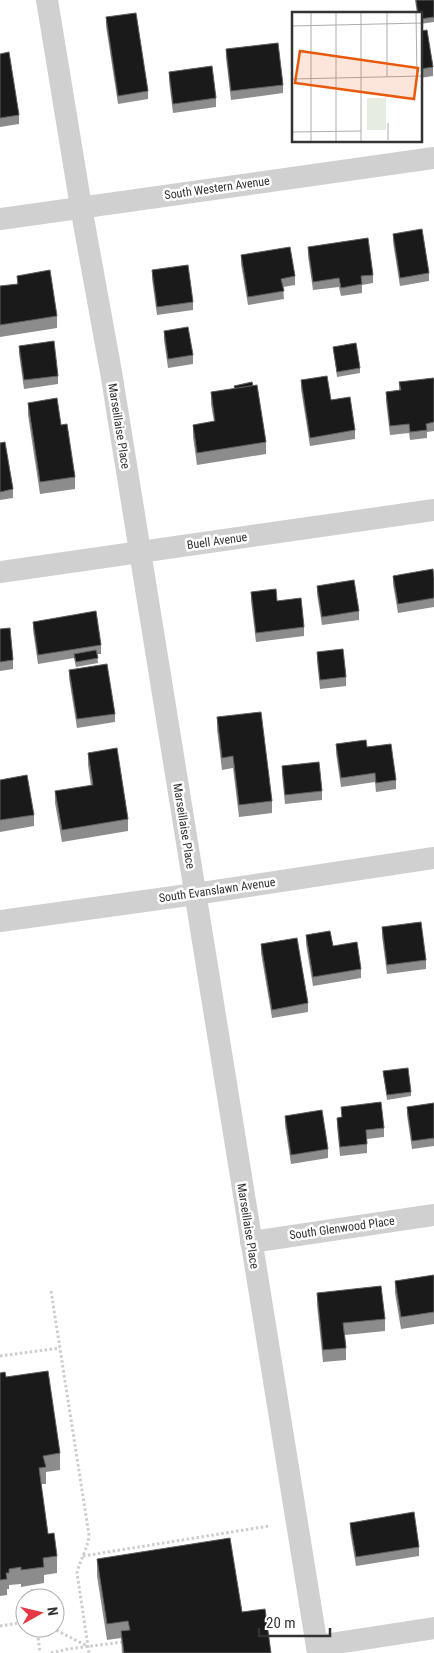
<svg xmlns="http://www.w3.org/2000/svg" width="434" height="1653" viewBox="0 0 434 1653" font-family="'Roboto Condensed',sans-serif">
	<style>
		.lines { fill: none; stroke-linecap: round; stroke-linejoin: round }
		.path { stroke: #cdcdcd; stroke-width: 3; stroke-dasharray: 2.5 2.5; stroke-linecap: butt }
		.minor { stroke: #d0d0d0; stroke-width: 22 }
		.wall { fill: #8c8c8c }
		.building { fill: #1a1a1a; stroke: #5f5f5f }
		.labels { text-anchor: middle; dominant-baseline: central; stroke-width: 5; stroke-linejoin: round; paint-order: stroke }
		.street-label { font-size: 12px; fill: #333; stroke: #fff }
		.inset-road { fill: none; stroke: #adadad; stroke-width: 1 }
		.view { fill: #e8590c; fill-opacity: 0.15; stroke: #e8590c; stroke-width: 2.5 }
		.inset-edge { fill: none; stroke: #333; stroke-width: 2.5 }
	</style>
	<rect width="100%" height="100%" fill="#fff"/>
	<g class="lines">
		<!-- path -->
		<g class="path">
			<path d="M51 1291 89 1535C88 1549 80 1559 77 1573L89 1653"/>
			<path d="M0 1356 60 1348"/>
			<path d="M83 1556 269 1526"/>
			<path d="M32 1589 33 1598"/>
			<path d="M0 1626 25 1622"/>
			<path d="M37 1628 40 1653"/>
			<path d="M52 1628 87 1646"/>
			<path d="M51 1653 68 1649 123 1642"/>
		</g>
		<!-- minor -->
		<g class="minor">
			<path d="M47 0 81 207 111 372 318 1653"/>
			<path d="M0 219 434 158"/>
			<path d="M0 572 434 510"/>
			<path d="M0 921 195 894 434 858"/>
			<path d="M251 1242 434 1215"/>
			<path d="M317 1646 434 1628"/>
		</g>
	</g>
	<!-- wall -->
	<g class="wall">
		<path d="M415 0H434V22L420 24V14H417Z"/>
		<path d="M106 17 148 91V99L118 104 106 26Z"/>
		<path d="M420 31 433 67V76L420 78Z"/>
		<path d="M226 49 283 85V93L231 100 226 58Z"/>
		<path d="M0 54 19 115V124L0 127Z"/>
		<path d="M169 72 216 98V107L173 113 169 81Z"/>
		<path d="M393 234 429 273V281L400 286 393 242Z"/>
		<path d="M308 247 373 275V283L362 285V293L341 296 339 287 313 290 308 256Z"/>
		<path d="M241 255 295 276V285L283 287 284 299 248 305 241 264Z"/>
		<path d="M152 270 193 302V310L157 315 152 279Z"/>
		<path d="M17 276 57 316V328L0 337V286L17 284Z"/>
		<path d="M164 331 193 355V364L168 368 164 340Z"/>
		<path d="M19 346 58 376V384L24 389 19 354Z"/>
		<path d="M333 347 360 368V373L337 377Z"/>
		<path d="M434 378V431L427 432V438L410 440 409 433 390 435 386 401V392L399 390V382Z"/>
		<path d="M301 380 331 400 355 430V439L310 446 301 389Z"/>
		<path d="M234 386 266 442V454L197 465 193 437V425L214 422 211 404V392L234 389Z"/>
		<path d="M28 403 75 477V489L40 494 28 415Z"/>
		<path d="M0 443 13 489V498L0 500Z"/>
		<path d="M393 576 434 579V607L398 613 393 584Z"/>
		<path d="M317 586 359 611V620L322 625 317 594Z"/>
		<path d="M251 592 277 601 304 627V636L256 642 251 601Z"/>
		<path d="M33 622 101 645V654H97L98 663 76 667 74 658 38 664 33 630Z"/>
		<path d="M0 629 13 660V669L0 671Z"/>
		<path d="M317 652 346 677V686L320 689 317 661Z"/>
		<path d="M69 670 115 714V722L77 728 69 678Z"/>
		<path d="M217 717 272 801V813L239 817 233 768 222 770 217 729Z"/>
		<path d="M336 744 367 747 396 780V789L376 792 375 782 341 787 336 753Z"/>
		<path d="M88 753 128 819V831L62 842 55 803V791L91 786 88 765Z"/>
		<path d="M282 766 322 791V800L285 804 282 774Z"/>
		<path d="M0 780 34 815V826L0 832Z"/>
		<path d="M382 927 426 960V969L387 974 382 936Z"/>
		<path d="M306 935 333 946 361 969V978L313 986 306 944Z"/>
		<path d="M261 944 308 1003V1012L272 1018 261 953Z"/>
		<path d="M383 1071 411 1092V1096L387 1100Z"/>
		<path d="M434 1103V1146L412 1149 407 1115V1107Z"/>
		<path d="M341 1107 384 1128V1137L367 1139V1153L340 1156 337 1126V1118L342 1117Z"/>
		<path d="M285 1116 328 1149V1158L291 1164 285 1125Z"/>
		<path d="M434 1275V1324L401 1329 395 1293V1281Z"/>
		<path d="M317 1293 385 1319V1331L345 1335 346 1348V1360L323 1362 317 1305Z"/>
		<path d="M0 1373 6 1377 60 1453V1470L46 1472V1484H41L48 1534 57 1556V1573L44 1575V1583L21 1587V1584L9 1585V1589H7V1595L0 1596Z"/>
		<path d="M350 1523 419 1547V1556L356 1566 350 1531Z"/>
		<path d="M97 1559 242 1612 271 1653H122L121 1638 107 1640 97 1576Z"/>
	</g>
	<!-- building -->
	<g class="building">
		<path d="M416 0H434V17L420 19V14H418Z"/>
		<path d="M136 13 148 91 118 96 106 17Z"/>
		<path d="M427 30 433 67 420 69V31Z"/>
		<path d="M278 43 283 85 231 91 226 49Z"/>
		<path d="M9 52 19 115 0 118V54Z"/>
		<path d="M212 66 216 98 173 104 169 72Z"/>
		<path d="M422 229 429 273 400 278 393 234Z"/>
		<path d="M368 238 373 275 361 276 362 284 341 288 339 278 313 282 308 247Z"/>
		<path d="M290 247 295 276 281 279 284 291 248 297 241 255Z"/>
		<path d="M188 265 193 302 157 307 152 270Z"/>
		<path d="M50 270 57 316 0 325V286L18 284 17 276Z"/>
		<path d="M188 327 193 355 168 359 164 331Z"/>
		<path d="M54 341 58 376 24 380 19 346Z"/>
		<path d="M356 343 360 368 337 372 333 347Z"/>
		<path d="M327 376 331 400 350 397 355 430 310 438 301 380Z"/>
		<path d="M434 378V422L426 424 427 430 410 432 409 424 390 426 386 392 401 390 399 382Z"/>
		<path d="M252 382 253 386 235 389 234 386Z"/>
		<path d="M257 385 266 442 197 453 193 425 215 421 211 392Z"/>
		<path d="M57 398 61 425 67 424 75 477 40 482 28 403Z"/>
		<path d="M5 442 13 489 0 492V443Z"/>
		<path d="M433 569 434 579V598L398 604 393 576Z"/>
		<path d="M354 580 359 611 322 617 317 586Z"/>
		<path d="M276 589 277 601 301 598 304 627 256 633 251 592Z"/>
		<path d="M96 611 101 645 38 655 33 622Z"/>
		<path d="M10 628 13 660 0 662V629Z"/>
		<path d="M343 649 346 677 320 680 317 652Z"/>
		<path d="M96 650 98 658 76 662 74 654Z"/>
		<path d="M107 664 115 714 77 719 69 670Z"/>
		<path d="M261 712 272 801 239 805 233 756 222 758 217 717Z"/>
		<path d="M366 740 367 747 391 744 396 780 376 783 375 773 341 778 336 744Z"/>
		<path d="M117 748 128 819 62 830 55 791 93 785 88 753Z"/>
		<path d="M319 762 322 791 285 795 282 766Z"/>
		<path d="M27 775 34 815 0 820V780Z"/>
		<path d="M421 922 426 960 387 965 382 927Z"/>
		<path d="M330 931 333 946 357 942 361 969 313 977 306 935Z"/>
		<path d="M297 938 308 1003 272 1010 261 944Z"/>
		<path d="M408 1068 411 1092 387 1095 383 1071Z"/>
		<path d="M381 1102 384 1128 366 1130 367 1144 340 1147 337 1118 342 1117 341 1107Z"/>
		<path d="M434 1103V1138L412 1141 407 1107Z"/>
		<path d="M322 1110 328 1149 291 1155 285 1116Z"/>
		<path d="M434 1275V1312L401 1317 395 1281Z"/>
		<path d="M381 1286 385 1319 343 1323 346 1348 323 1350 317 1293Z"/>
		<path d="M48 1371 60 1453 43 1456 46 1467 39 1468 48 1534 54 1533 57 1556 43 1558 44 1567 21 1570V1567L9 1569V1573H6L7 1579 0 1580V1373L5 1372 6 1377Z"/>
		<path d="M414 1512 419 1547 356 1557 350 1523Z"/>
		<path d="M230 1538 242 1612 265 1609 271 1653H124L121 1631 130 1630 128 1621 107 1624 97 1559Z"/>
	</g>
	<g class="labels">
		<!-- street labels -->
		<g class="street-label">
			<text transform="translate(217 188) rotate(-8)">South Western Avenue</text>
			<text transform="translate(119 426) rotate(81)">Marseillaise Place</text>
			<text transform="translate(217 541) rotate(-8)">Buell Avenue</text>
			<text transform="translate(184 826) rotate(81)">Marseillaise Place</text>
			<text transform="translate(217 890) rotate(-8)">South Evanslawn Avenue</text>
			<text transform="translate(248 1226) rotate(81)">Marseillaise Place</text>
			<text transform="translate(342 1228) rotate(-8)">South Glenwood Place</text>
		</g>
	</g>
	<!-- overview -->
	<g transform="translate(292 12)">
		<rect width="130" height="130" fill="#fff"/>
		<path d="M75 86H94V118H75Z" fill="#e6ecdf"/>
		<path class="inset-road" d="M19 0V130M44 0V130M69 0V130M95 0V65M124 0 125 65M0 14 130 11M0 67 130 64M96 111V128M0 120 69 119"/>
		<path class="view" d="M8 39 126 56 122 87 3 71Z"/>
		<rect width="130" height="130" class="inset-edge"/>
	</g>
	<!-- north arrow -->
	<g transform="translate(40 1613) rotate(82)"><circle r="24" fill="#ffffff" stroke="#adadad"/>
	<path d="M0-4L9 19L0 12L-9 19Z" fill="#e63946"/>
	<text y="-8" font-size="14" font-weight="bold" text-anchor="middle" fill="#333333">N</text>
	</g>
	<!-- scale -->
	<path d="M259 1628v8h71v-8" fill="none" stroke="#333333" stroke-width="2.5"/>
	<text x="266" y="1628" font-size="15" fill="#333333" stroke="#ffffff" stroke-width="4" paint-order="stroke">20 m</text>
</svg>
